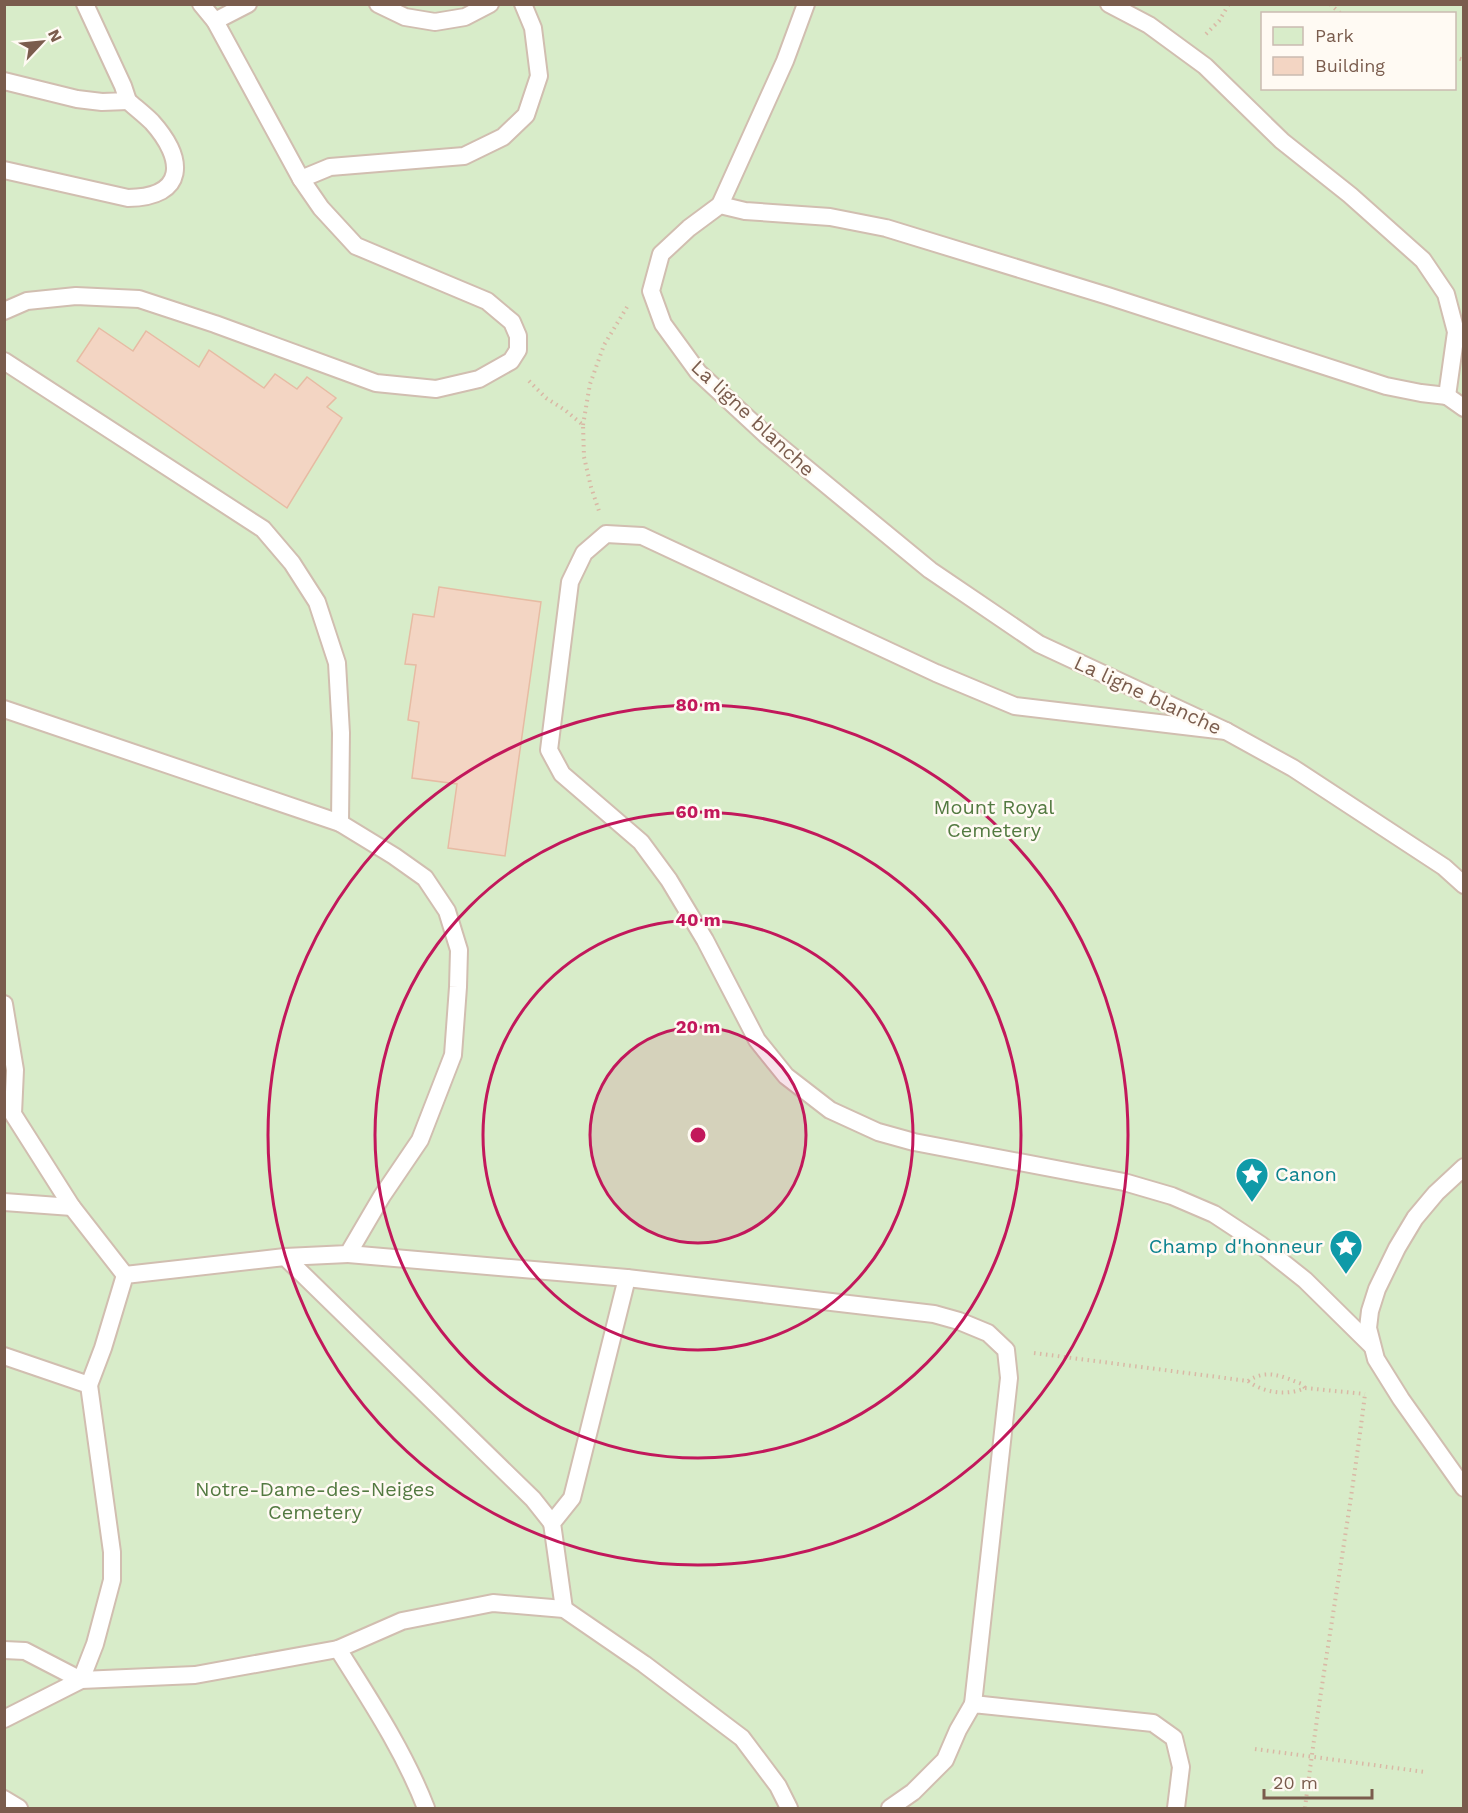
<svg xmlns="http://www.w3.org/2000/svg" width="1468" height="1813" viewBox="0 0 1468 1813" font-family="'Work Sans',sans-serif">
	<style>
		.green { fill: #d8ecc9; fill-rule: evenodd }
		.building { fill: #f3d5c3; stroke: #e6bba3; stroke-width: 1.5 }
		.lines { fill: none; stroke-linecap: round; stroke-linejoin: round }
		.service-casing { stroke: #d1beb0; stroke-width: 20 }
		.path { stroke: #d9b8a5; stroke-width: 4; stroke-dasharray: 1.5 4.5; stroke-linecap: butt }
		.service { stroke: #fff; stroke-width: 16 }
		.ring { fill: none; stroke: #c2185b; stroke-width: 3 }
		.labels { text-anchor: middle; dominant-baseline: central; stroke-width: 5; stroke-linejoin: round; paint-order: stroke }
		.street-label { font-size: 20px; fill: #7a5c4d; stroke: #fffaf3 }
		.park-label { font-size: 20px; fill: #537a41; stroke: #fffaf3 }
		.culture-label { font-size: 20px; fill: #0d838f; stroke: #fffaf3; text-anchor: start }
		.centre { fill: #c2185b; stroke: #fffaf3; stroke-width: 3 }
		.ring-label { font-size: 18px; text-anchor: middle; font-weight: bold; fill: #c2185b; stroke: #fffaf3; stroke-width: 5; stroke-linejoin: round; paint-order: stroke }
	</style>
	<rect width="100%" height="100%" fill="#fdf6ec"/>
	<!-- green -->
	<path class="green" d="M5 5H1463V1808H5ZM1262 14H1454V88H1262Z"/>
	<!-- building -->
	<g class="building">
		<path d="M99 328 133 351 146 331 199 367 209 350 264 388 275 374 297 389 307 377 336 398 327 407 342 418 287 508 77 361Z"/>
		<path d="M439 587 541 602 505 856 448 848 457 784 412 778 419 722 408 720 416 665 405 664 413 614 434 617Z"/>
	</g>
	<g class="lines">
		<defs>
			<g id="service">
				<path d="M378 4 405 17 435 22 465 17 490 4"/>
				<path d="M1109 4 1149 25 1205 66 1282 141 1350 195 1423 260 1446 294 1456 332 1447 396"/>
				<path d="M215 21 248 4"/>
				<path d="M4 81 77 99 102 102 128 101 123 86 85 4"/>
				<path d="M4 170 128 198C187 197 185 159 152 122 145 115 136 108 128 101"/>
				<path d="M301 179 330 167 464 156 503 137 526 115 539 76 533 28 523 4"/>
				<path d="M720 205 785 61 806 4"/>
				<path d="M4 311 27 301 76 296 139 299 215 324 376 383 436 389 479 379 511 361 518 350V336L512 322 487 301 356 246 321 208 301 179 215 21 201 4"/>
				<path d="M4 361 263 529 292 563 317 602 337 663 341 733 340 823 4 709"/>
				<path d="M1447 396 1421 393 1386 386 1108 296 886 228 830 217 745 211 720 205 689 228 661 254 651 291 663 324 698 372 766 435 930 570 1039 644 1226 731 1293 768 1444 867 1464 885"/>
				<path d="M1447 396 1464 408"/>
				<path d="M1226 731 1015 706 936 673 642 536 606 534 584 553 570 582 549 750 562 774 641 842 669 880 705 940 757 1040 786 1076 830 1110 878 1132 914 1142 1124 1182 1172 1196 1214 1214 1261 1245 1305 1280 1371 1345"/>
				<path d="M4 1004 15 1070 13 1114 72 1207 125 1275"/>
				<path d="M1464 1167 1436 1193 1415 1218 1397 1248 1377 1289 1370 1311 1368 1328 1376 1359 1401 1399 1464 1488"/>
				<path d="M4 1202 72 1207"/>
				<path d="M348 1254 627 1278 934 1314 959 1321 988 1333 1006 1350 1009 1378 973 1704"/>
				<path d="M285 1257 348 1254 382 1196 420 1140 453 1055 458 987 459 950 447 911 425 878 394 856 340 823"/>
				<path d="M4 1356 89 1385 112 1552V1580L95 1644 81 1680 25 1651 4 1650"/>
				<path d="M89 1385 103 1348 125 1275 285 1257 533 1499 552 1523"/>
				<path d="M564 1609 552 1523 572 1498 627 1278"/>
				<path d="M338 1649C370 1700 404 1751 426 1808"/>
				<path d="M4 1719 81 1680 195 1675 338 1649 402 1621 493 1603 564 1609 644 1664 742 1738 778 1786 789 1808"/>
				<path d="M4 1799 19 1808"/>
				<path d="M890 1808 913 1792 945 1760 958 1730 973 1704 1153 1723 1174 1738 1181 1767 1176 1808"/>
			</g>
		</defs>
		<!-- service casing -->
		<use href="#service" class="service-casing"/>
		<!-- path -->
		<g class="path">
			<path d="M1330 4 1341 14"/>
			<path d="M1206 34 1219 21 1229 4"/>
			<path d="M1454 57 1464 60"/>
			<path d="M529 381 546 398 565 410 583 425 584 457 591 487 599 511"/>
			<path d="M583 425 590 384 604 345 627 307"/>
			<path d="M1034 1353 1248 1381C1263 1393 1288 1396 1305 1388L1365 1394"/>
			<path d="M1248 1381C1267 1368 1283 1377 1302 1384L1305 1388"/>
			<path d="M1255 1749 1425 1772"/>
			<path d="M1305 1808C1322 1670 1348 1533 1365 1394"/>
		</g>
		<!-- service -->
		<use href="#service" class="service"/>
	</g>
	<!-- distance rings -->
	<circle cx="698" cy="1135" r="108" fill="#c2185b" fill-opacity=".12"/>
	<g class="ring">
		<circle cx="698" cy="1135" r="108"/>
		<circle cx="698" cy="1135" r="215"/>
		<circle cx="698" cy="1135" r="323"/>
		<circle cx="698" cy="1135" r="430"/>
	</g>
	<!-- icons -->
	<defs>
		<symbol id="sight-pin" viewBox="-11 -11 22 30"><path d="M0 17L-7.5 6A9.5 9.5 0 1 1 7.5 6Z" fill="#0f9aa8" stroke="#fffaf3"/><path d="M0-6L1.8-2.2L6-1.7L2.9 1.2L3.7 5.4L0 3.3L-3.7 5.4L-2.9 1.2L-6-1.7L-1.8-2.2Z" fill="#fff"/></symbol>
	</defs>
	<g fill-rule="evenodd">
		<use href="#sight-pin" x="1233" y="1155" width="38" height="52"/>
		<use href="#sight-pin" x="1327" y="1227" width="38" height="52"/>
	</g>
	<g class="labels">
		<!-- street labels -->
		<g class="street-label">
			<text transform="translate(753 418) rotate(43)">La ligne blanche</text>
			<text transform="translate(1148 695) rotate(25)">La ligne blanche</text>
		</g>
		<!-- park labels -->
		<g class="park-label">
			<text x="994" y="807">Mount Royal<tspan x="994" dy="23">Cemetery</tspan></text>
			<text x="315" y="1489">Notre-Dame-des-Neiges<tspan x="315" dy="23">Cemetery</tspan></text>
		</g>
		<!-- culture labels -->
		<g class="culture-label">
			<text x="1275" y="1174">Canon</text>
			<text x="1323" y="1246" text-anchor="end">Champ d'honneur</text>
		</g>
	</g>
	<circle cx="698" cy="1135" r="9" class="centre"/>
	<g class="ring-label">
		<text x="698" y="711">80 m</text>
		<text x="698" y="818">60 m</text>
		<text x="698" y="926">40 m</text>
		<text x="698" y="1033">20 m</text>
	</g>
	<!-- border -->
	<rect width="1468" height="1813" fill="none" stroke="#7a5c4d" stroke-width="12"/>
	<!-- legend -->
	<rect x="1261" y="12" width="195" height="78" fill="#fffaf3" stroke="#cabbb1" stroke-width="1.5"/>
	<rect x="1273" y="27" width="30" height="18" fill="#d8ecc9" stroke="#cabbb1" stroke-width="1.5"/>
	<text x="1315" y="42" font-size="18" fill="#7a5c4d">Park</text>
	<rect x="1273" y="57" width="30" height="18" fill="#f3d5c3" stroke="#cabbb1" stroke-width="1.5"/>
	<text x="1315" y="72" font-size="18" fill="#7a5c4d">Building</text>
	<!-- north arrow -->
	<g transform="translate(42 42) rotate(64)" stroke="#fffaf3" stroke-width="4.5" paint-order="stroke">
	<path d="M0-4.5L10 22L0 15L-10 22Z" fill="#7a5c4d"/>
	<text y="-9" font-size="16" font-weight="bold" text-anchor="middle" fill="#7a5c4d">N</text>
	</g>
	<!-- scale -->
	<path d="M1264 1789v9h108v-9" fill="none" stroke="#7a5c4d" stroke-width="3"/>
	<text x="1273" y="1789" font-size="18" fill="#7a5c4d" stroke="#fffaf3" stroke-width="4.5" paint-order="stroke">20 m</text>
</svg>
